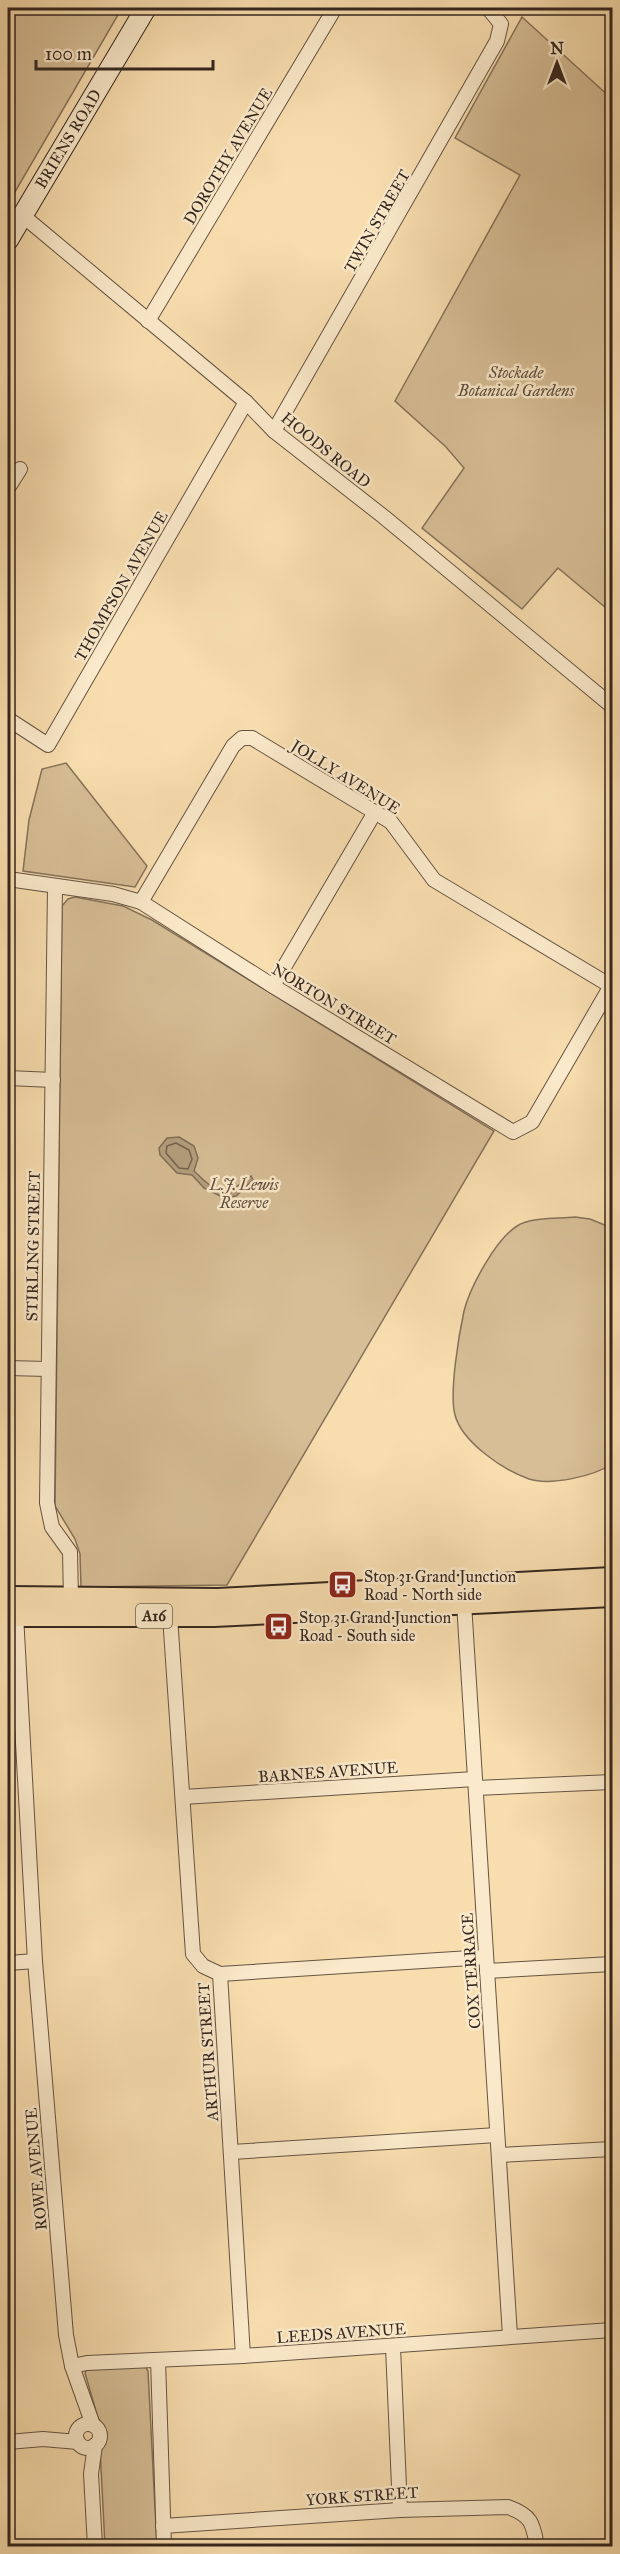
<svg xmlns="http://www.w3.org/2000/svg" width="620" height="2554" viewBox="0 0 620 2554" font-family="'IM FELL Great Primer',serif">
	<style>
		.green { fill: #d7be96; stroke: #86725b; stroke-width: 1.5 }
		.water { fill: #b59f7e; stroke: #816f58; stroke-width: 1.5 }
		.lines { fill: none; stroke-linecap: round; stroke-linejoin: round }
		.shore { stroke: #74624f; stroke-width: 1.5 }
		.minor-casing { stroke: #655444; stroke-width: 16 }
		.secondary-casing { stroke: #342620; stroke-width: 22 }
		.trunk-casing { stroke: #342620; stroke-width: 26 }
		.minor { stroke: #fae9ca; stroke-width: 14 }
		.secondary { stroke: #fae9ca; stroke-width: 20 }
		.trunk { stroke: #f8ddae; stroke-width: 22 }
		.labels { text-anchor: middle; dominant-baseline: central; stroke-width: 5; stroke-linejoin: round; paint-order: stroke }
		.shield { fill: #fae9ca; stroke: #6f6053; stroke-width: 1.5 }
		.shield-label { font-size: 15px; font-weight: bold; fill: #342620 }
		.street-label { font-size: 16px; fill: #342620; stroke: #fae9ca }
		.park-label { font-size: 16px; font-style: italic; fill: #5d4c3e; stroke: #fae9ca }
		.poi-label { font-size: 16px; fill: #342620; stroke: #fae9ca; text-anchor: start }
	</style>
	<rect width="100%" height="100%" fill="#f8ddae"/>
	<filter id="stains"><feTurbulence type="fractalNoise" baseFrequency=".00333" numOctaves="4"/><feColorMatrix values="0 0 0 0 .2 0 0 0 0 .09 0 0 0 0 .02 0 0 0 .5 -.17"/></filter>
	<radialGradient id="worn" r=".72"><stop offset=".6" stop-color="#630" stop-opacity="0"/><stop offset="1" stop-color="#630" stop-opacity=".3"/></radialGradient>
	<!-- green -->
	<g class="green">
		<path d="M8 8H122L8 204Z"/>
		<path d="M522 17 612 99V613L558 568 522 609 422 528 464 468 446 447 395 401 520 175 455 138Z"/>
		<path d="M66 763 147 866 135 887 23 871 29 820 42 769Z"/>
		<path d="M75 897 123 906 152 920 494 1131 227 1585 81 1587 80 1554 75 1539 55 1506 62 906 68 899Z"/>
		<path d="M575 1217 590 1219 612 1228V1464C594 1476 551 1486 529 1479 503 1470 462 1442 455 1415 449 1393 459 1334 464 1311 470 1287 496 1239 517 1226 531 1217 558 1219 575 1217Z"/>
		<path d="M145 2366 148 2371 157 2546H105L100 2449 106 2436 105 2429 98 2418 85 2373 88 2367Z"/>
	</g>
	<!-- water -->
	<path class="water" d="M179 1137 194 1146 198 1158 194 1171C219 1195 224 1198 251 1176L253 1180 236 1196 224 1198 204 1188 192 1175 177 1173 160 1155 159 1148 167 1138Z"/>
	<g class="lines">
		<!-- shore -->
		<path class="shore" d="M176 1143 189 1150 192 1159 188 1169 179 1168 166 1153 167 1146Z"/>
		<defs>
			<g id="minor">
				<path d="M22 215 246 402 274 431 384 517 612 706"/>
				<path d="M148 321 335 8"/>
				<path d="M274 431 497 41 501 24 488 8"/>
				<path d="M8 488 20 469"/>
				<path d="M8 719 48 745 246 402"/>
				<path d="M8 879 113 894 141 902 273 986 513 1132 532 1122 612 984"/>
				<path d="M55 887 47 1503 52 1527 70 1552 71 1599"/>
				<path d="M141 902 233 746 242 738H252L391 822 434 880 611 986"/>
				<path d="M273 986 375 812"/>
				<path d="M8 1078 53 1080"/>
				<path d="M8 1368 47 1369"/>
				<path d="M464 1603 510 2336"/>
				<path d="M16 1615 35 1961 66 2335 72 2366 93 2425"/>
				<path d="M170 1616 193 1954 203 1966 220 1974 243 2356"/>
				<path d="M476 1788 612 1782"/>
				<path d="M183 1797 475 1779"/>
				<path d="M8 1963 35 1961"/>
				<path d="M487 1971 612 1964"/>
				<path d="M220 1974 486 1957"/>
				<path d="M232 2152 497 2135"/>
				<path d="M499 2155 612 2149"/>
				<path d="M393 2347 400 2510"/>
				<path d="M158 2360 164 2546"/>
				<path d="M72 2366 87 2363 243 2356 612 2330"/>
				<circle cx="88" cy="2436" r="12"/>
				<path d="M8 2442 43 2439 78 2442"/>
				<path d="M163 2526 400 2510 508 2507C531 2515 533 2523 537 2546"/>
				<path d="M95 2546 91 2474 95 2445"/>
			</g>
			<path id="secondary" d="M8 240 146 8"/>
			<g id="trunk">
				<path d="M8 1598 218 1600 612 1579"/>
				<path d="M8 1615H214L612 1595"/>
			</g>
		</defs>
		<!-- minor casing -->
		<use href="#minor" class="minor-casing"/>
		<!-- secondary casing -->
		<use href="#secondary" class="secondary-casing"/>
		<!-- trunk casing -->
		<use href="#trunk" class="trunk-casing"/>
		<!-- minor -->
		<use href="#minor" class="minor"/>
		<!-- secondary -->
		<use href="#secondary" class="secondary"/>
		<!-- trunk -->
		<use href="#trunk" class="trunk"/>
	</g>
	<!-- icons -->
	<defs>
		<symbol id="bus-square" viewBox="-11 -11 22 22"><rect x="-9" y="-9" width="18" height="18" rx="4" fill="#8f2418" stroke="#fae9ca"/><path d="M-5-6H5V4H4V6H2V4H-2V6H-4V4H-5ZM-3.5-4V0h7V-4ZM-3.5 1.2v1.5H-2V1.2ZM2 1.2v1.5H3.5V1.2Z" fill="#fff"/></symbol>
	</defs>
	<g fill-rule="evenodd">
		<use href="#bus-square" x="326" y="1568" width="33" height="33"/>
		<use href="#bus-square" x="262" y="1610" width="33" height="33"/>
	</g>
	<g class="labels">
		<!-- shield labels -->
		<rect class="shield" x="136" y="1604" width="36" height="24" rx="4.5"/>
		<g class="shield-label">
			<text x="154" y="1616">A16</text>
		</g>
		<!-- street labels -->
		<g class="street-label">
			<text transform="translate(68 139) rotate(-59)">BRIENS ROAD</text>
			<text transform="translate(228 156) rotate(-59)">DOROTHY AVENUE</text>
			<text transform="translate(377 221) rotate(-60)">TWIN STREET</text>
			<text transform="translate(326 450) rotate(39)">HOODS ROAD</text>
			<text transform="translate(121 586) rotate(-60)">THOMPSON AVENUE</text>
			<text transform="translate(346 777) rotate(32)">JOLLY AVENUE</text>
			<text transform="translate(334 1004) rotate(31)">NORTON STREET</text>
			<text transform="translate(33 1246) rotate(-89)">STIRLING STREET</text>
			<text transform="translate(328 1772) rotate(-4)">BARNES AVENUE</text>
			<text transform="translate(471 1971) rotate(-94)">COX TERRACE</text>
			<text transform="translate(208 2052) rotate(-94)">ARTHUR STREET</text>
			<text transform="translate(36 2169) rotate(-95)">ROWE AVENUE</text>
			<text transform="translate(341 2333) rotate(-4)">LEEDS AVENUE</text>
			<text transform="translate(362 2496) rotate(-4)">YORK STREET</text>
		</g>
		<!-- park labels -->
		<g class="park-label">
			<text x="516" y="372">Stockade<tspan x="516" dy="18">Botanical Gardens</tspan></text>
			<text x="244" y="1184">L.J. Lewis<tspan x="244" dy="18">Reserve</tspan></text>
		</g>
		<!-- poi labels -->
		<g class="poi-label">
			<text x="364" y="1576">Stop 31 Grand Junction<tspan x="364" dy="18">Road - North side</tspan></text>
			<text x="299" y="1617">Stop 31 Grand Junction<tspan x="299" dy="18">Road - South side</tspan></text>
		</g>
	</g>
	<!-- margin -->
	<rect width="620" height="2554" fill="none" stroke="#f8ddae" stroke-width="30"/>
	<rect x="9" y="9" width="602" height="2536" fill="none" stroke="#342620" stroke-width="3"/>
	<rect x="15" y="15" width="590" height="2524" fill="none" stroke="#342620" stroke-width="1.5"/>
	<!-- north arrow -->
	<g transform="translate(557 63)" stroke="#fae9ca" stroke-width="4.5" paint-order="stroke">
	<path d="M0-4.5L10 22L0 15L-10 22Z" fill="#342620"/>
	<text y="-9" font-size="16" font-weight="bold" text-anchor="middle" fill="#342620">N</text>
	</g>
	<!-- scale -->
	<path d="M36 60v9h177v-9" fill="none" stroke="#342620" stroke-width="3"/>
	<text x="45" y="60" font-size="18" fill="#342620" stroke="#fae9ca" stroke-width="4.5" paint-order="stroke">100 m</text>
	<rect width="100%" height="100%" filter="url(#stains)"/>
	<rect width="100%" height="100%" fill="url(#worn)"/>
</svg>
